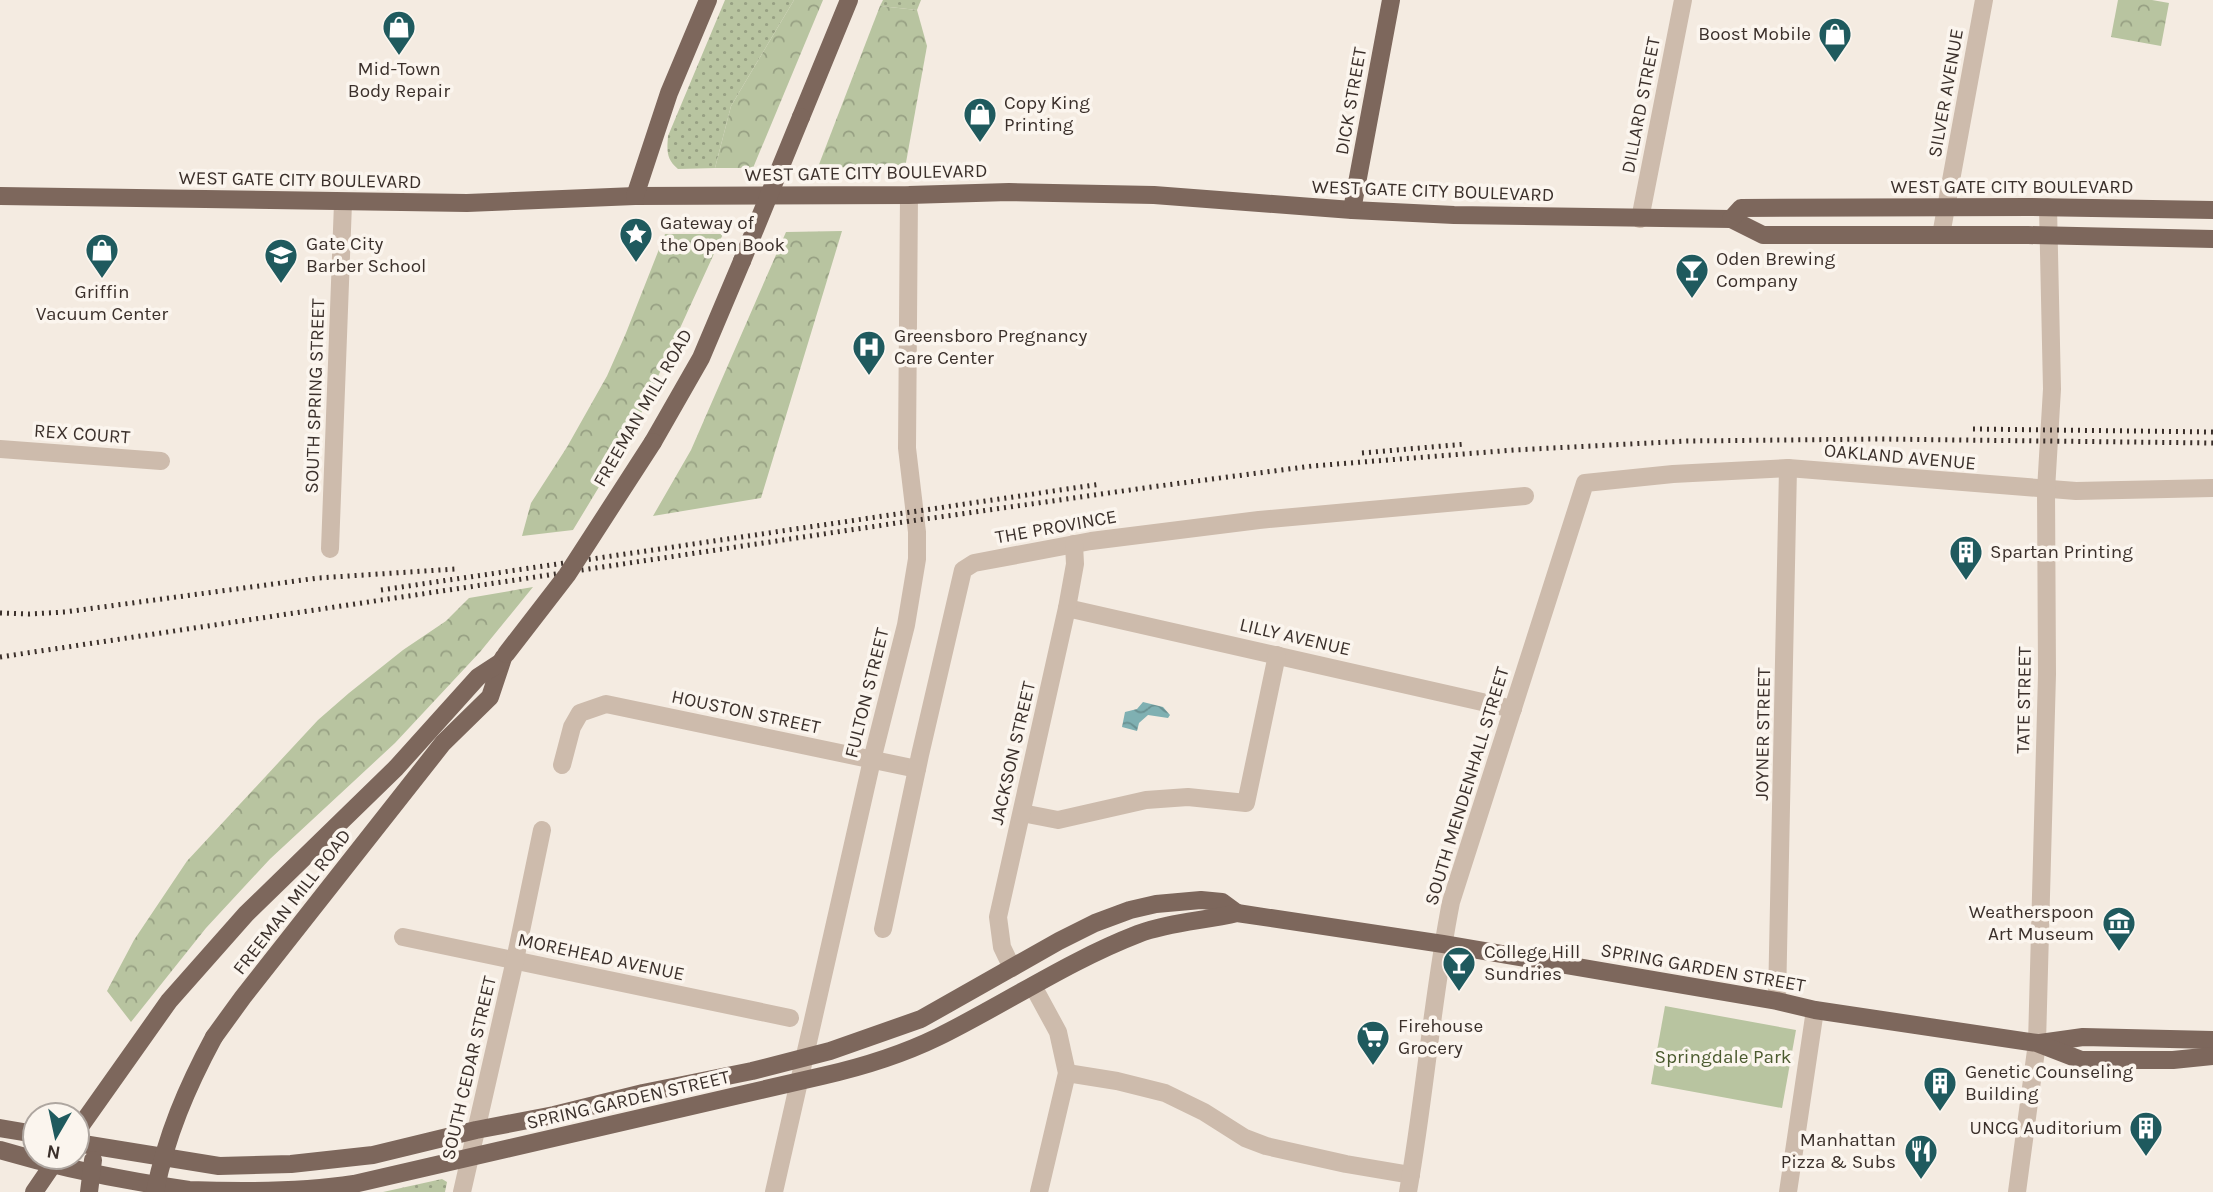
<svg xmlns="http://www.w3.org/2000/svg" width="2213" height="1192" viewBox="0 0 2213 1192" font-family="Karla,sans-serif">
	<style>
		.grass { fill: url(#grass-dots) }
		.forest { fill: url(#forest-crowns) }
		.green { fill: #b8c4a0 }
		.water { fill: url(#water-waves) }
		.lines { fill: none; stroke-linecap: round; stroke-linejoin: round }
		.minor { stroke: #cdbbac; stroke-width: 18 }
		.major { stroke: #7d675c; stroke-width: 18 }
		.rail { stroke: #3b302b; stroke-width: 5; stroke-dasharray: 2 5; stroke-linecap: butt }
		.major-bridge { stroke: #7d675c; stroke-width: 18 }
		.labels { text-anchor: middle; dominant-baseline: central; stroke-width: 7; stroke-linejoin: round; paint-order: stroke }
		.poi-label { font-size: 19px; fill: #3b302b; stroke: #fbf5ee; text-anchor: start }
		.street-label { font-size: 19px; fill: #3b302b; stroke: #fbf5ee }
		.park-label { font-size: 19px; fill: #4a5a2e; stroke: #fbf5ee }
	</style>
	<defs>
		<pattern id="grass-dots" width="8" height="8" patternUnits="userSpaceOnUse" patternTransform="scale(1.75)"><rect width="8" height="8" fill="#b8c4a0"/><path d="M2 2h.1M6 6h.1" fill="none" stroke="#97a083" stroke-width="1.8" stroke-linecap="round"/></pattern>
		<pattern id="forest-crowns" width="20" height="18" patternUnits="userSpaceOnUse" patternTransform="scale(1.75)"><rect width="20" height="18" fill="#b8c4a0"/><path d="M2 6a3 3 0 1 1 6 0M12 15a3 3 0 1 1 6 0" fill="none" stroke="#97a083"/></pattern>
		<pattern id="water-waves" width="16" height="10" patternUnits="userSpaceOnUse" patternTransform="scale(1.75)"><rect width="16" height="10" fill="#7fb0b2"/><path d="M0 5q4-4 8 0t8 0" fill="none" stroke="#699091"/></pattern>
	</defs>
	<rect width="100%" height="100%" fill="#f4ebe1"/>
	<!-- grass -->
	<g class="grass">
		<path d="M725 0H794L731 106 715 168 678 169C666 159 667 151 668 136Z"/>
		<path d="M883 0H921L917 10 880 6Z"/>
		<path d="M442 1179 447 1182 445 1192H383Z"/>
	</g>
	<!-- forest -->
	<g class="forest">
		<path d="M794 0H823L753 168H715L731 106Z"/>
		<path d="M2118 0H2152L2169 3 2161 46 2111 37Z"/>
		<path d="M880 6 917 10 927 46 905 168 818 167Z"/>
		<path d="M842 231 761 498 653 516 691 450 786 232Z"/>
		<path d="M665 234H723L634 429 573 530 522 536 531 503 567 447 607 376 626 333Z"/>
		<path d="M533 587 480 652 395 743 270 859 206 928 131 1022 107 991 134 940 187 861 318 720 349 693 403 650 446 621 469 598Z"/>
	</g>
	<!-- green -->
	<path class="green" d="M1665 1006 1796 1030 1782 1108 1651 1084Z"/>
	<!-- water -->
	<path class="water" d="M1143 702 1163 707 1170 715 1168 718 1148 715 1139 723 1137 731 1122 727 1125 712 1137 709Z"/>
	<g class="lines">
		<!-- minor -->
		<g class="minor">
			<path d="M1640 219 1683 0"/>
			<path d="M1941 235 1984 0"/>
			<path d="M0 449 161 461"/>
			<path d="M330 549 343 203"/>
			<path d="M1067 608 1513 709"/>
			<path d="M562 765 572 727 580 713 606 704 917 769"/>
			<path d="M1022 813 1058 820 1146 800 1188 797 1246 803 1277 655"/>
			<path d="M883 929 920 755 963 570 974 563 1091 541 1259 520 1525 496"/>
			<path d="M403 937 790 1018"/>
			<path d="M1012 968 1002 947 998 917 1067 608 1075 564 1074 544"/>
			<path d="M1033 986 1058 1032 1067 1073 1039 1192"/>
			<path d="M1777 1001 1788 468"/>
			<path d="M1067 1073 1117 1081 1165 1093 1204 1112 1245 1138 1266 1146 1346 1164 1411 1175"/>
			<path d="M462 1192 515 960 542 830"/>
			<path d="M774 1192 872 760 906 625 917 559V532L907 448 909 195"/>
			<path d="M1408 1192C1425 1096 1432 998 1451 902L1585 483 1673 474 1788 468 2076 491 2213 488"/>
			<path d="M1788 1192 1815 1010"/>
			<path d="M2017 1192 2037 1043 2047 674 2046 490 2052 389 2048 207"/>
		</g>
		<!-- major -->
		<g class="major">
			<path d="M801 117 849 0"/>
			<path d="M0 196 467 203 635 196 909 195 1009 192 1154 195 1352 210 1454 215 1731 219 1763 235H2028L2213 239"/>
			<path d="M635 196 669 93 708 0"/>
			<path d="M1352 210 1391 0"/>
			<path d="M1731 219 1741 208 2030 207 2213 210"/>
			<path d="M653 442 701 358 742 261"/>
			<path d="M214 1037 243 997 443 743 490 697 503 658"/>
			<path d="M2040 1043 2083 1037 2213 1040"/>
			<path d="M0 1128 35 1134"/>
			<path d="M77 1131 169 1001 246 914 396 768 478 677 501 662"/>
			<path d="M77 1143 219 1166 291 1164 373 1155 476 1130 554 1115 643 1093 752 1071 830 1051 921 1019 1059 941 1095 923 1130 910 1156 904 1201 900 1222 902 1237 913"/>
			<path d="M0 1150C61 1168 126 1181 189 1190 241 1192 302 1192 354 1184L822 1076C862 1067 901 1055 938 1037 1005 1004 1068 961 1138 934 1170 922 1204 921 1237 913L1443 944 1777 1001 1815 1010 2037 1043 2081 1060H2173L2213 1056"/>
			<path d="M89 1192 93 1160"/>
		</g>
		<!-- rail -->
		<g class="rail">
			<path d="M1973 429 2213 432"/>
			<path d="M1362 453 1466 444"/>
			<path d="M381 590 1101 484"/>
			<path d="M0 613 29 614 65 612 318 578 455 569"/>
			<path d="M0 657 897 523 1151 487 1312 466 1514 450 1688 441 1879 439 2213 443"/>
		</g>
		<!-- major-bridge -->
		<g class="major-bridge">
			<path d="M742 261 801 117"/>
			<path d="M506 654 567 575 653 442"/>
			<path d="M34 1192 58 1157"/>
			<path d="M155 1192C166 1136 187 1087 214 1037"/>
		</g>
	</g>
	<!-- icons -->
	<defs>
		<symbol id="shop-pin" viewBox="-11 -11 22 30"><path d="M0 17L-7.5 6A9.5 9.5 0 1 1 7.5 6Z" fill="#1f5a5e" stroke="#fbf5ee"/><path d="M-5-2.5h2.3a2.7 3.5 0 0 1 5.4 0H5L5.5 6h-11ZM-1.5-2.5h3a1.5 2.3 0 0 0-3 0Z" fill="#fff"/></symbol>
		<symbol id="sight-pin" viewBox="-11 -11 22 30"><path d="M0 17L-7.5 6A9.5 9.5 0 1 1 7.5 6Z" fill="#1f5a5e" stroke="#fbf5ee"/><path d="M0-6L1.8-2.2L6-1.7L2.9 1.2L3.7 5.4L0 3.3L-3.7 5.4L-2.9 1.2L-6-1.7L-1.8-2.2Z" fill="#fff"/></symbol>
		<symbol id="school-pin" viewBox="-11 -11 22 30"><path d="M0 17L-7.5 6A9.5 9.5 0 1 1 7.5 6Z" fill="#1f5a5e" stroke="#fbf5ee"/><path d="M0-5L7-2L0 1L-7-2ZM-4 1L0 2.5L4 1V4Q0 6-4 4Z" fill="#fff"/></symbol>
		<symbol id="bar-pin" viewBox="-11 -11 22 30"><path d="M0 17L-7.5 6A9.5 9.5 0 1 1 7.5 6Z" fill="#1f5a5e" stroke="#fbf5ee"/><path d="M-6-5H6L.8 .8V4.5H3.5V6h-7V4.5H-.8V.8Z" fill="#fff"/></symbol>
		<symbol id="hospital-pin" viewBox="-11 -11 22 30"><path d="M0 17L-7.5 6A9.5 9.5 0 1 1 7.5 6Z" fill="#1f5a5e" stroke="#fbf5ee"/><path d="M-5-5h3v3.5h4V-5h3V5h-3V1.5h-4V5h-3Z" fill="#fff"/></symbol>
		<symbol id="building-pin" viewBox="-11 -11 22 30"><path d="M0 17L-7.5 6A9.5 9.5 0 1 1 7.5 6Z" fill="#1f5a5e" stroke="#fbf5ee"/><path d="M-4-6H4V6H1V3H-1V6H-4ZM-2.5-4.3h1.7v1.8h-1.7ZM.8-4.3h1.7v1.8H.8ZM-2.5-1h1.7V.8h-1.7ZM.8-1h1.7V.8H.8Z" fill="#fff"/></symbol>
		<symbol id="museum-pin" viewBox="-11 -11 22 30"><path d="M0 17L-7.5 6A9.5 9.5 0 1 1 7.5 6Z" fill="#1f5a5e" stroke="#fbf5ee"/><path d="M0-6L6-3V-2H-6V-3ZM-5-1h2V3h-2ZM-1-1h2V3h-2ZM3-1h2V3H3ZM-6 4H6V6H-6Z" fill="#fff"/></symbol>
		<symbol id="supermarket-pin" viewBox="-11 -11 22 30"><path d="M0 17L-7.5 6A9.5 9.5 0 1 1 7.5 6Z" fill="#1f5a5e" stroke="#fbf5ee"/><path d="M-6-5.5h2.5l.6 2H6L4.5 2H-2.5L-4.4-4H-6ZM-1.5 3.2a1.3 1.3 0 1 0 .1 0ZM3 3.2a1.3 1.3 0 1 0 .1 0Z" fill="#fff"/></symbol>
		<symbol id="restaurant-pin" viewBox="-11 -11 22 30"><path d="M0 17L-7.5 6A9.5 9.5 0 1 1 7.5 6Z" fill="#1f5a5e" stroke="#fbf5ee"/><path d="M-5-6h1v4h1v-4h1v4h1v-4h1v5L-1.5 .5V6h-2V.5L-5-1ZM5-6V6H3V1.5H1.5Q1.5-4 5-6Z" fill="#fff"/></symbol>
	</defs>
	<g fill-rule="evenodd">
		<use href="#shop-pin" x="380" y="8" width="38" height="52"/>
		<use href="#shop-pin" x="1816" y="15" width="38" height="52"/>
		<use href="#shop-pin" x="961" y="95" width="38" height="52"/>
		<use href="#sight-pin" x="617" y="215" width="38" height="52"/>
		<use href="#shop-pin" x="83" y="231" width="38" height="52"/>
		<use href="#school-pin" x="262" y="236" width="38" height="52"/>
		<use href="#bar-pin" x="1673" y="251" width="38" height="52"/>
		<use href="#hospital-pin" x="850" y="328" width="38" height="52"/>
		<use href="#building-pin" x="1947" y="533" width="38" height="52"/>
		<use href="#museum-pin" x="2100" y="904" width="38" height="52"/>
		<use href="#bar-pin" x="1440" y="944" width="38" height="52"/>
		<use href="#supermarket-pin" x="1354" y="1018" width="38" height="52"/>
		<use href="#building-pin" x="1921" y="1064" width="38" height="52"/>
		<use href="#building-pin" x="2127" y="1109" width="38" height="52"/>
		<use href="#restaurant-pin" x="1902" y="1132" width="38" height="52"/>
	</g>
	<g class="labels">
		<!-- poi labels -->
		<g class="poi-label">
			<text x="1811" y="34" text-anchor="end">Boost Mobile</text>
			<text x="399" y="69" text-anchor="middle">Mid-Town<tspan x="399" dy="22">Body Repair</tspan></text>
			<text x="1004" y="103">Copy King<tspan x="1004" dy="22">Printing</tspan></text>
			<text x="660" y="223">Gateway of<tspan x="660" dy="22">the Open Book</tspan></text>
			<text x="306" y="244">Gate City<tspan x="306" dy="22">Barber School</tspan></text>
			<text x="1716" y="259">Oden Brewing<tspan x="1716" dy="22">Company</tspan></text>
			<text x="102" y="292" text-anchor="middle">Griffin<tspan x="102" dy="22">Vacuum Center</tspan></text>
			<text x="894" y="336">Greensboro Pregnancy<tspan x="894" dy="22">Care Center</tspan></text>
			<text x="1990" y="552">Spartan Printing</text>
			<text x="2094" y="912" text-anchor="end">Weatherspoon<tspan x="2094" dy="22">Art Museum</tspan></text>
			<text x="1484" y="952">College Hill<tspan x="1484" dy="22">Sundries</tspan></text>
			<text x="1398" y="1026">Firehouse<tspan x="1398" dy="22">Grocery</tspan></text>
			<text x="1965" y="1072">Genetic Counseling<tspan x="1965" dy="22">Building</tspan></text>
			<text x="2122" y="1128" text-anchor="end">UNCG Auditorium</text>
			<text x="1896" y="1140" text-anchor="end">Manhattan<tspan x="1896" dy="22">Pizza &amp; Subs</tspan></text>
		</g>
		<!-- street labels -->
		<g class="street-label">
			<text transform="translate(1946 93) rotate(-80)">SILVER AVENUE</text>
			<text transform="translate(1351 101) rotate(-80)">DICK STREET</text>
			<text transform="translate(1641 105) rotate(-79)">DILLARD STREET</text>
			<text transform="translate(866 173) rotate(-1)">WEST GATE CITY BOULEVARD</text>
			<text transform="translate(300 180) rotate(1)">WEST GATE CITY BOULEVARD</text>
			<text x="2012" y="187">WEST GATE CITY BOULEVARD</text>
			<text transform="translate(1433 191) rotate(2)">WEST GATE CITY BOULEVARD</text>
			<text transform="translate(315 396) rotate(-88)">SOUTH SPRING STREET</text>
			<text transform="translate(643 408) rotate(-60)">FREEMAN MILL ROAD</text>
			<text transform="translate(82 434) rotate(4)">REX COURT</text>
			<text transform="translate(1900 457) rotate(5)">OAKLAND AVENUE</text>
			<text transform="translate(1056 527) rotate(-10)">THE PROVINCE</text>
			<text transform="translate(1295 637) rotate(13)">LILLY AVENUE</text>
			<text transform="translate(867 693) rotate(-76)">FULTON STREET</text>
			<text transform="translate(2024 700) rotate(-89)">TATE STREET</text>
			<text transform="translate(746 712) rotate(12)">HOUSTON STREET</text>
			<text transform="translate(1763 734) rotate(-89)">JOYNER STREET</text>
			<text transform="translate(1013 753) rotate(-77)">JACKSON STREET</text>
			<text transform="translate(1467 786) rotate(-73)">SOUTH MENDENHALL STREET</text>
			<text transform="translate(292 902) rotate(-52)">FREEMAN MILL ROAD</text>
			<text transform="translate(601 957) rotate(12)">MOREHEAD AVENUE</text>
			<text transform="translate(1703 968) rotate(10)">SPRING GARDEN STREET</text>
			<text transform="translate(469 1068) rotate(-77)">SOUTH CEDAR STREET</text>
			<text transform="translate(628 1100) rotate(-13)">SPRING GARDEN STREET</text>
		</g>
		<!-- park labels -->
		<g class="park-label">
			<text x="1723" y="1057">Springdale Park</text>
		</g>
	</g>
	<!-- north arrow -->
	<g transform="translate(56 1136) rotate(189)"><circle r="33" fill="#fbf5ee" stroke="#aea6a0" stroke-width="2"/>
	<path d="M0-5L12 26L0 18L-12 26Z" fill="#1f5a5e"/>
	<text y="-10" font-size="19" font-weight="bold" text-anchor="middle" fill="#3b302b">N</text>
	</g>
</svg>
